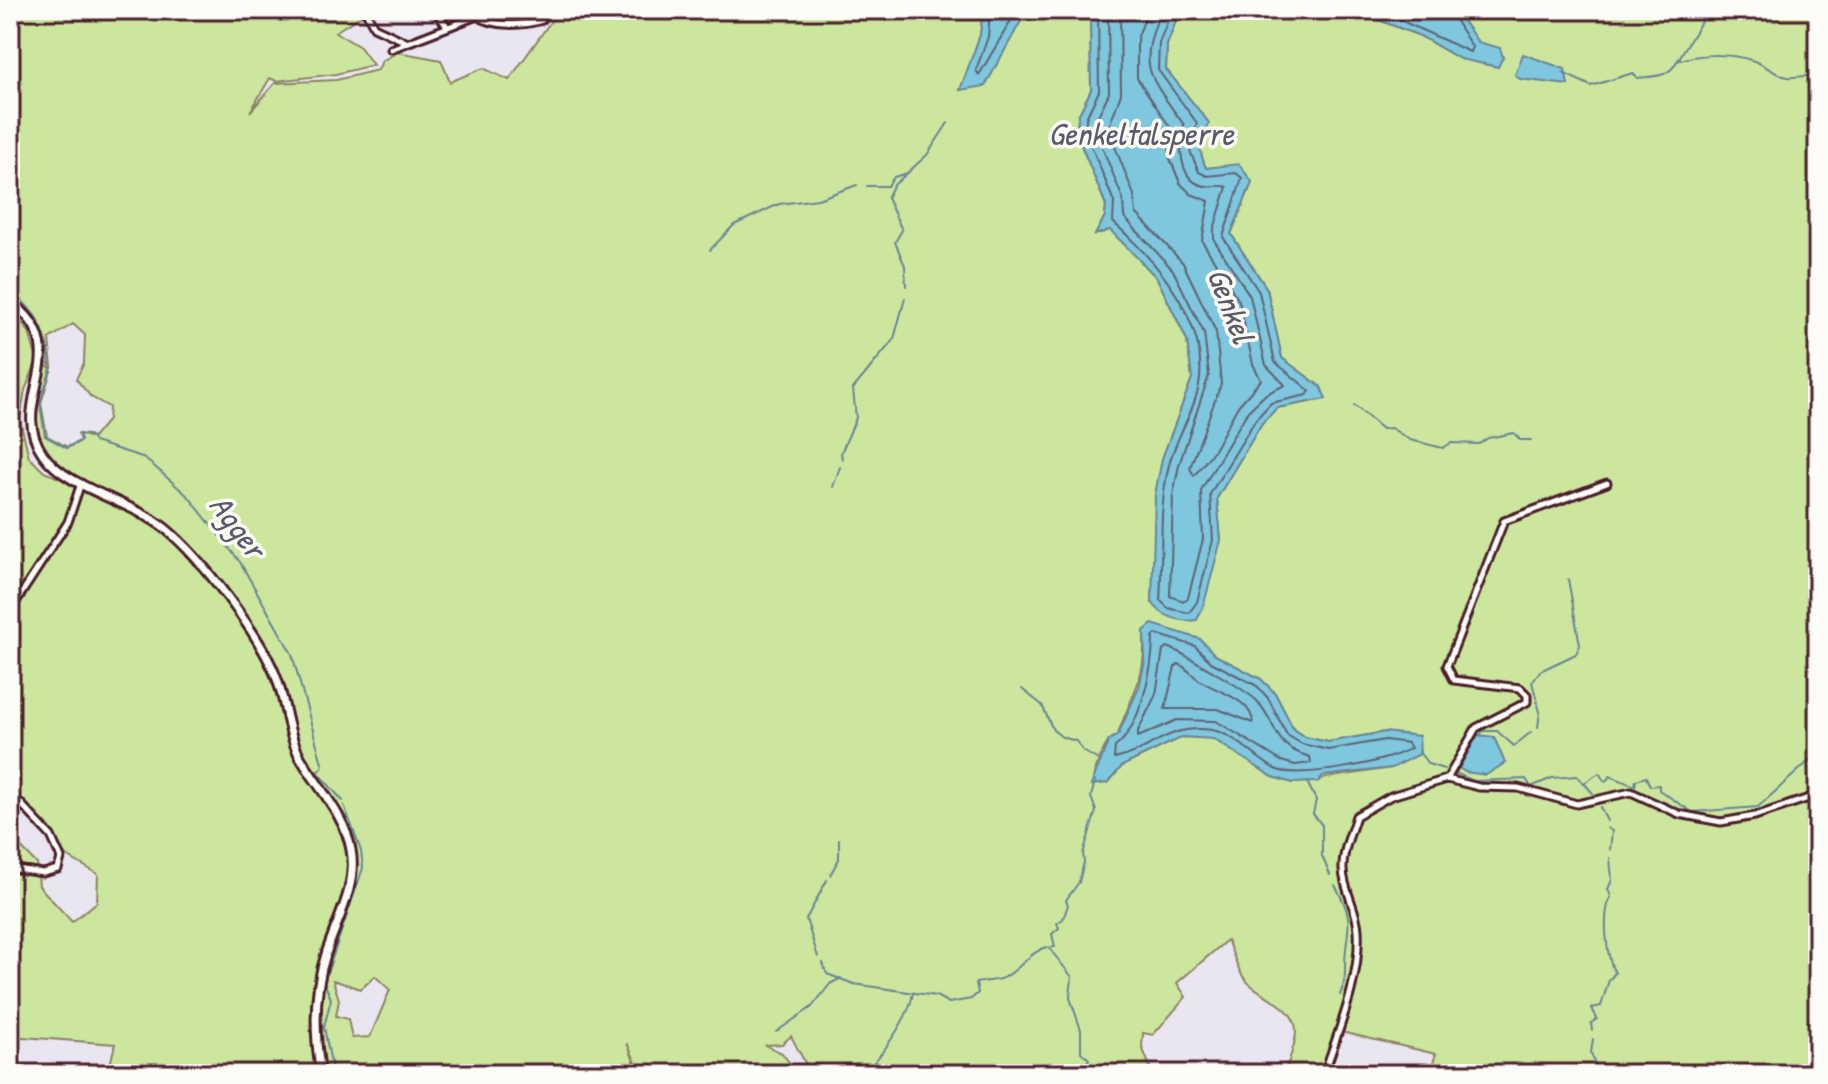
<svg xmlns="http://www.w3.org/2000/svg" width="1828" height="1084" viewBox="0 0 1828 1084" font-family="'Patrick Hand',sans-serif">
	<style>
		.green { fill: #cce79d; stroke: #8b8364; stroke-width: 2; fill-rule: evenodd }
		.water { fill: #7ec7de; stroke: #698496; stroke-width: 2 }
		.lines { fill: none; stroke-linecap: round; stroke-linejoin: round }
		.shore { stroke: #5f6273; stroke-width: 2 }
		.stream { stroke: #698496; stroke-width: 2 }
		.minor-casing { stroke: #4a1f2b; stroke-width: 11 }
		.secondary-casing { stroke: #4a1f2b; stroke-width: 13 }
		.minor { stroke: #fdfcf7; stroke-width: 5 }
		.secondary { stroke: #fdfcf7; stroke-width: 7 }
		.labels { text-anchor: middle; dominant-baseline: central; stroke-width: 7; stroke-linejoin: round; paint-order: stroke }
		.water-label { font-size: 32px; font-style: italic; fill: #5c5a6a; stroke: #fdfcf7 }
	</style>
	<rect width="100%" height="100%" fill="#eae6f1"/>
	<filter id="ink" filterUnits="userSpaceOnUse"><feTurbulence type="fractalNoise" baseFrequency=".0125" numOctaves="2"/><feDisplacementMap in="SourceGraphic" scale="16" xChannelSelector="R" yChannelSelector="G"/><feConvolveMatrix kernelMatrix="1 2 1 2 8 2 1 2 1" color-interpolation-filters="sRGB"/></filter>
	<g filter="url(#ink)">
		<!-- green -->
		<path class="green" d="M10 10H362L364 14 335 32 360 47 373 65 336 74 276 81 270 78 250 112 275 83 336 80 378 70 382 61 398 52 441 60 450 82 483 68 509 80 559 10H983L980 35 961 90 1021 21V10H1090L1091 90 1078 116 1077 135 1106 205 1105 216 1096 234 1110 229 1157 278 1187 340 1192 378 1162 459 1152 602 1221 540 1217 498 1262 423 1277 408 1325 399 1321 387 1282 358 1267 289 1231 234 1252 183 1239 165 1206 168C1198 149 1197 140 1209 123L1166 69 1167 45 1180 10H1353L1420 36 1460 59 1478 42 1455 10H1818V1074H1482L1483 1063 1480 1074H1429L1436 1054 1337 1031 1323 1074H1285C1288 1061 1296 1044 1296 1032 1297 1003 1254 996 1242 975 1236 964 1232 951 1227 940L1177 983 1186 997 1153 1035 1143 1033 1142 1047 1153 1074H811L791 1036 782 1044 765 1045 782 1053 791 1065 775 1069V1074H641L627 1043 639 1074H108L115 1044 10 1036V836L37 864 39 886 72 922 97 902 98 874 65 855 10 790V308L29 332 37 360 25 390 20 420 29 457 44 472 135 509 164 531C155 523 146 513 136 507 98 481 31 474 34 414 35 398 42 381 46 366L52 368 41 403 47 436 67 447 80 441 78 434 93 438 108 420 109 407 91 397 76 379 84 363 85 335 73 324 49 339 52 366 47 363C44 334 34 315 10 297ZM1144 631 1199 639 1215 655 1261 679 1275 693 1294 730 1305 737 1328 742 1385 732 1392 768 1293 783 1273 777 1213 738 1182 737 1122 766 1108 783H1093C1092 774 1104 745 1111 739 1118 734 1116 740 1119 731 1134 688 1146 681 1144 631ZM375 976 390 990 370 1037 352 1038 348 1019 336 1016 339 1000 333 980 361 989Z"/>
		<!-- water -->
		<g class="water">
			<path d="M983 10H1021V21L985 86 960 90 980 35Z"/>
			<path d="M1090 10H1180L1167 45 1166 69 1209 123C1197 140 1198 149 1206 168L1239 164 1252 182 1231 234 1267 289 1282 358 1321 387 1326 399 1277 408 1262 423 1217 498 1221 540 1204 604 1197 620C1181 623 1160 616 1152 602L1155 494 1162 459 1192 378 1187 340 1157 278 1110 230 1095 235 1105 216 1106 205 1077 135 1078 116 1091 90Z"/>
			<path d="M1353 10H1455L1478 42 1500 48 1503 57 1498 67 1460 59 1420 36Z"/>
			<path d="M1523 54 1565 69 1568 85 1520 79 1515 75Z"/>
			<path d="M1152 624 1200 639 1215 655 1261 679 1275 693 1294 730 1305 737 1328 742 1385 732 1419 736 1420 754 1392 768 1323 776 1318 782 1293 783 1273 777 1213 739 1182 737 1122 766 1108 783 1091 785 1109 740 1118 735 1139 687 1145 661 1144 631Z"/>
			<path d="M1478 735 1494 737 1505 763 1486 775 1465 772 1459 768Z"/>
		</g>
		<g class="lines">
			<!-- shore -->
			<g class="shore">
				<path d="M990 10 988 37 976 70 979 75 1012 19 1014 10"/>
				<path d="M1098 10 1099 91 1086 118V133L1114 202 1113 222C1155 260 1205 317 1200 378 1197 408 1176 436 1169 465 1158 508 1163 555 1160 600L1168 608 1189 613 1197 602 1213 540 1210 494 1256 419 1271 403 1307 395 1310 391 1275 362 1259 292 1223 237 1242 178 1236 173 1207 176 1199 172 1190 151 1197 123 1158 70 1159 43 1172 10"/>
				<path d="M1108 10 1109 93 1096 120V132L1123 199 1124 217 1173 270 1204 333 1209 375 1179 465 1173 495 1170 596 1183 601 1188 598 1203 539 1201 490 1248 411 1266 394 1285 385 1266 365 1250 296 1214 240V229L1227 187C1219 184 1210 188 1201 185 1178 178 1179 142 1184 125 1149 75 1137 70 1161 10"/>
				<path d="M1120 10 1121 94 1108 129 1134 195 1136 213 1183 263 1216 332 1221 384 1190 468 1194 476 1214 450 1238 406 1261 380 1253 364 1239 301 1202 241 1209 201 1191 194 1180 183 1169 156 1170 127 1137 78V39L1148 10"/>
				<path d="M1378 10 1470 52 1472 47 1449 10"/>
				<path d="M1156 634 1195 646 1211 662 1257 686 1268 698 1287 735 1302 744 1328 750 1385 740 1408 743 1411 748C1391 762 1296 780 1275 769 1255 758 1235 734 1212 730 1166 723 1154 751 1114 759L1115 747C1140 729 1153 668 1153 637Z"/>
				<path d="M1167 647C1180 651 1248 691 1257 701 1279 725 1271 746 1310 757L1311 763 1295 765 1281 761 1216 721 1177 720 1138 737V731L1156 694 1163 650Z"/>
				<path d="M1179 664C1187 668 1192 675 1199 680 1217 692 1252 699 1253 723L1218 709H1165L1175 667Z"/>
			</g>
			<!-- stream -->
			<g class="stream">
				<path d="M1678 60 1708 10"/>
				<path d="M1563 73 1591 86 1633 73 1637 78C1654 76 1669 78 1677 61 1701 53 1731 53 1754 61 1766 65 1775 75 1788 77 1796 78 1809 75 1818 75"/>
				<path d="M867 186H888L894 177 908 173"/>
				<path d="M710 250 734 225 779 204 818 199 857 185"/>
				<path d="M906 286 905 266 895 242 902 230 887 198 893 186 927 155 948 123"/>
				<path d="M10 288C37 316 46 324 50 364"/>
				<path d="M51 368 40 403 45 436 67 448 81 441 79 434 89 435 94 442 142 457 155 467 189 497 240 562 292 654 323 767 317 772 343 801"/>
				<path d="M1354 405 1382 429 1391 428 1410 440 1443 448 1451 443 1479 444 1488 438 1514 433 1520 440H1531"/>
				<path d="M842 459 841 453 856 418 853 389 894 339 905 298"/>
				<path d="M833 487 840 467"/>
				<path d="M1022 689 1042 705 1053 730 1062 737 1076 741 1083 751 1100 761"/>
				<path d="M1538 727 1540 712 1532 682 1540 671 1576 654 1580 645 1568 579"/>
				<path d="M1480 735 1483 731H1497L1514 746 1531 732"/>
				<path d="M1419 752 1428 764 1444 769"/>
				<path d="M1455 773 1474 781 1526 779 1531 787 1552 778 1577 776 1584 783 1599 773 1605 782 1610 776 1635 786 1636 780 1646 777 1650 786 1659 785V790L1692 812 1758 807 1818 753"/>
				<path d="M1307 782 1316 800 1313 814 1322 825V856L1330 875"/>
				<path d="M1584 783 1597 798"/>
				<path d="M1600 807 1607 821"/>
				<path d="M1607 828 1612 831 1610 850"/>
				<path d="M830 875 839 859V839"/>
				<path d="M1335 885C1357 925 1346 924 1345 965 1345 978 1345 983 1340 995"/>
				<path d="M818 957 806 919 827 880"/>
				<path d="M823 963 827 974 854 984 936 996 949 1003 971 999 978 993 976 983C984 981 996 981 1003 978 1019 971 1030 951 1047 947"/>
				<path d="M1592 1030 1591 1023 1597 1019 1592 1008 1601 1006 1609 980 1615 973C1606 957 1602 913 1611 897L1608 889 1612 880 1610 858"/>
				<path d="M776 1032 812 1007 830 984 841 978"/>
				<path d="M1593 1039 1591 1053 1599 1074"/>
				<path d="M333 1074 324 1027 331 999 324 982 363 868 361 851 344 805"/>
				<path d="M863 1074C880 1058 911 1016 913 992"/>
				<path d="M1079 1074 1089 1059 1081 1052V1030L1070 998 1072 977 1049 948 1055 947 1052 934 1059 928 1057 923 1063 919 1068 905 1066 900 1079 882 1084 862 1083 854 1096 811 1091 797 1095 781"/>
			</g>
			<defs>
				<g id="minor">
					<path d="M365 10 374 27 406 42"/>
					<path d="M435 10 446 25"/>
					<path d="M391 49 477 16C494 27 522 26 542 20"/>
					<path d="M10 611 68 522 81 483"/>
					<path d="M1447 779 1476 728 1527 702V695L1520 688 1454 680 1447 666 1504 521 1607 483"/>
					<path d="M1447 779 1479 787 1518 788 1577 804 1631 792 1679 814 1721 822 1755 816 1818 795"/>
					<path d="M10 792 51 836 61 858 58 869 43 873 10 868"/>
					<path d="M1324 1074C1339 1029 1361 978 1358 930 1357 909 1344 891 1343 870 1342 852 1351 833 1356 816L1391 796 1447 779"/>
				</g>
				<path id="secondary" d="M10 301C80 352 5 400 43 454 67 489 132 501 166 529 202 559 257 631 275 674 286 700 286 729 299 755 316 786 345 814 351 850 358 886 336 921 326 954 313 994 314 1034 321 1074"/>
			</defs>
			<!-- minor casing -->
			<use href="#minor" class="minor-casing"/>
			<!-- secondary casing -->
			<use href="#secondary" class="secondary-casing"/>
			<!-- minor -->
			<use href="#minor" class="minor"/>
			<!-- secondary -->
			<use href="#secondary" class="secondary"/>
		</g>
	</g>
	<g class="labels">
		<!-- water labels -->
		<g class="water-label">
			<text x="1141" y="133">Genkeltalsperre</text>
			<text transform="translate(1231 305) rotate(69)">Genkel</text>
			<text transform="translate(238 526) rotate(53)">Agger</text>
		</g>
	</g>
	<!-- margin -->
	<rect width="1828" height="1084" fill="none" stroke="#fdfcf7" stroke-width="40"/>
	<rect x="20" y="20" width="1788" height="1044" fill="none" stroke="#4a1f2b" stroke-width="3" filter="url(#ink)"/>
</svg>
